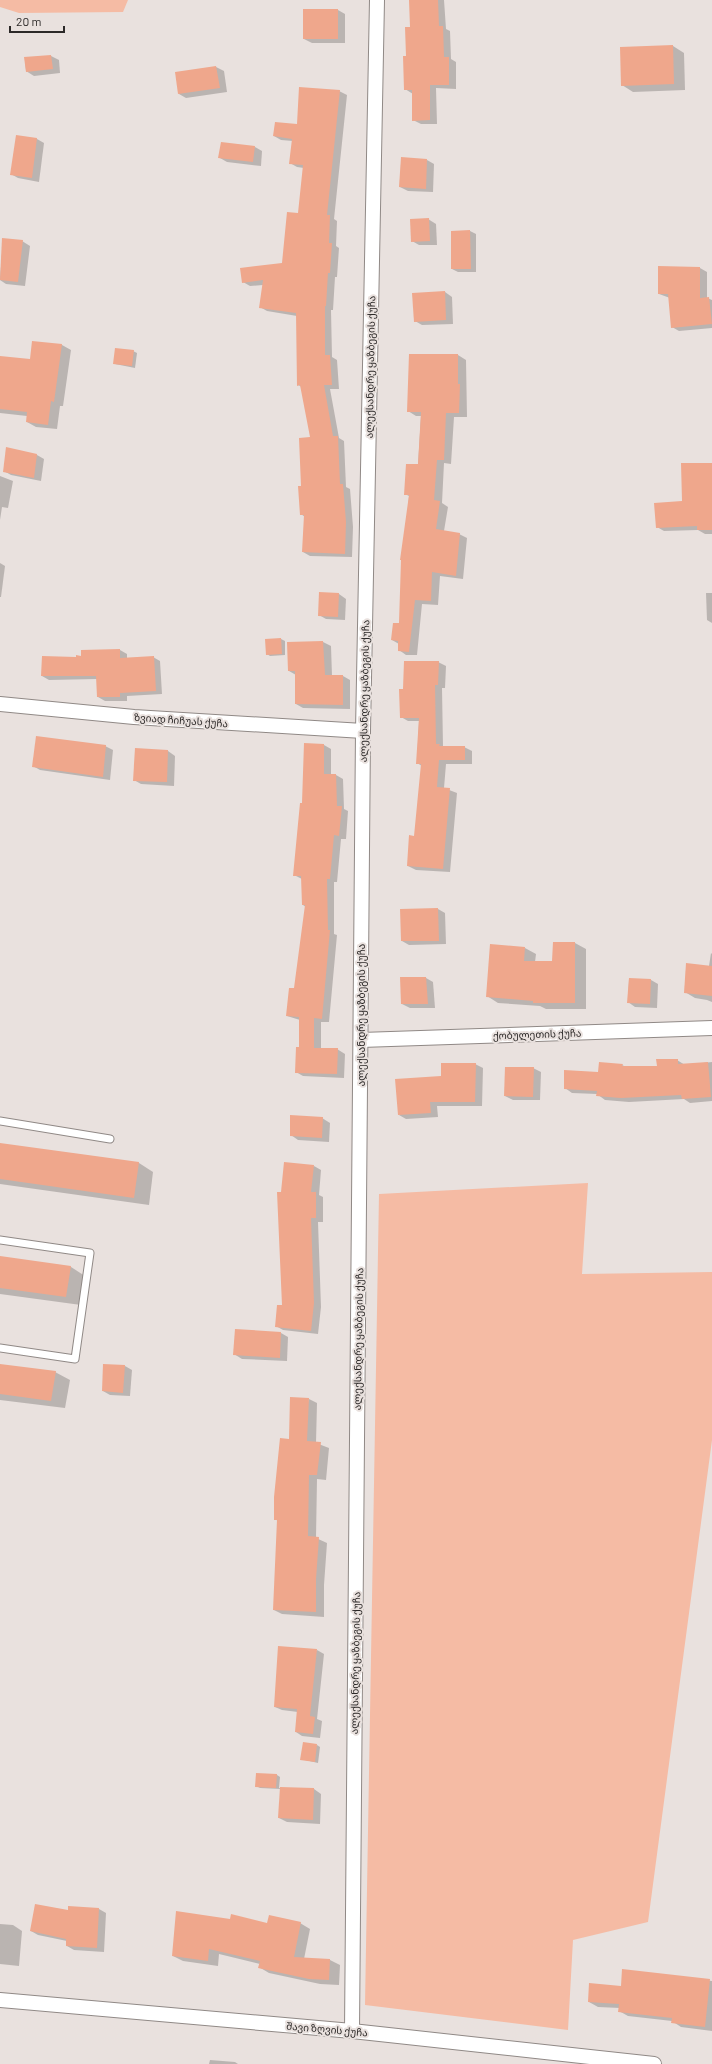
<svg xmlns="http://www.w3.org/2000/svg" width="712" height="2064" viewBox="0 0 712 2064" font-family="Barlow,'Noto Sans Georgian',sans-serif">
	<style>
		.green { fill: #f5bba4 }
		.shadow { fill: #0003 }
		.building { fill: #efa78c }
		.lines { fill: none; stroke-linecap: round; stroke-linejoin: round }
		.service-casing { stroke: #908986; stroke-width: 9 }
		.minor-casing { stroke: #908986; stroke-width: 16 }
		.service { stroke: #fff; stroke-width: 7 }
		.minor { stroke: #fff; stroke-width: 14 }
		.labels { text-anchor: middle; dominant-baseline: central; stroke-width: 4; stroke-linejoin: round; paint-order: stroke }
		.street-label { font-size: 10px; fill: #2c2928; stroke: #e9e1de }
	</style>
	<rect width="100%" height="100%" fill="#e9e1de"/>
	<!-- green -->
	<g class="green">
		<path d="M0 0H128L123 12 19 13 0 7Z"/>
		<path d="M588 1183 582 1274 712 1272V1440L648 1922 573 1940 568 2030 365 2005 379 1194Z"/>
	</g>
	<!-- shadow -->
	<g class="shadow">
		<path d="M410 0H444L446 29 450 31 451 59 456 62V89L436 88 437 124H421L413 120V94L405 89 411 28Z"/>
		<path d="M338 10 345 14V43H312L304 39Z"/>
		<path d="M673 46 684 53 685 90 633 92 622 85Z"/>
		<path d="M51 56 59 60 60 73 34 76 26 71 25 58Z"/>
		<path d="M216 67 224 71 227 92 186 98 179 94 176 73Z"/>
		<path d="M339 91 347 95 334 219 337 221 336 246 339 248 337 277H335L333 310H331L332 357 337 360 339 389H330L339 438 344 441 346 487 350 489 353 527 352 557 310 556 303 552 305 517 301 514 302 487 311 438 302 387 298 385 297 316 267 311 260 307 263 285 250 286 243 282 283 264 299 214 304 168 297 167 290 163 293 141 281 140 274 136 297 126Z"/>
		<path d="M17 136 37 139 44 143 39 182 18 178 11 174Z"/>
		<path d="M255 147 262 151 261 166 227 162 220 158Z"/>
		<path d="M427 160 434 164 433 192 408 191 400 187Z"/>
		<path d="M428 219 436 224 437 245H419L412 241Z"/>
		<path d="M470 231 476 234V272H458L452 269V232Z"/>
		<path d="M3 239 22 241 30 246 25 286 6 284 0 280Z"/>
		<path d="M700 268 707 272V298L712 300V328L679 331 672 327 670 298 659 294Z"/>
		<path d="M445 292 452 297 453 324 422 325 415 321Z"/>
		<path d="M33 342 62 345 71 350 63 406H60L57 429 36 427 27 422V416L0 413V357L31 360Z"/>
		<path d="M133 351 137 353 135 368 115 364Z"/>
		<path d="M458 355 466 360 467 417H454L451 464 444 463 442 503 448 507 444 531 459 534 467 538 463 579 440 576 438 605 422 604 417 655H406L399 650V644L392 640 400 624 409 496 405 494 418 465 421 416H416L408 411Z"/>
		<path d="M7 449 37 455 44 459 41 481 11 475 4 471Z"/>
		<path d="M712 464V534H705L698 530 664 531 657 527 683 502Z"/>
		<path d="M0 476 13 481 8 508 2 507 0 520Z"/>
		<path d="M0 563 5 566 1 597H0Z"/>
		<path d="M706 593H712V623L707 620Z"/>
		<path d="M339 594 346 599 345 620 326 619 319 615Z"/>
		<path d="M281 639 285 641V655L270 656 267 654 266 640Z"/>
		<path d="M323 642 331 646 332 676H343L350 680V709L303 708 296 704V675L289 671 288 643Z"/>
		<path d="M120 650 127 654V659L153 657 160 661 162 694 127 696V701H105L98 697V679L49 680 42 676 82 657Z"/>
		<path d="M438 662 446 666 445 688H442L443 747H464L472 751V764H446L444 788 457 793 450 872 416 870 408 866 415 837 422 766 417 763 419 721H408L401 717 404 690Z"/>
		<path d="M324 745 331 749V775H336L343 779 344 809 348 811 346 839H341L337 882H334V934L337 935 329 1022H321V1049H337L345 1054 344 1078 303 1076 296 1072 300 1049V1020L287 1016 295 989 306 907 303 905 302 879 294 875 303 804Z"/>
		<path d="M105 746 113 750 110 780 40 770 33 766Z"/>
		<path d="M136 750 168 751 175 756 174 786 141 784 134 780Z"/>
		<path d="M438 909 445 913 446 944 409 945 402 941Z"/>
		<path d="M575 943 586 949V1009H546L540 1006 498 1003 487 996 525 948 536 954 535 962H553Z"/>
		<path d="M711 953 712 954V1002L707 1000 695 998 685 992 709 966Z"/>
		<path d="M401 978H426L433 982 435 1008H410L402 1004Z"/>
		<path d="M629 979 651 980 658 984 657 1008 635 1007 628 1002Z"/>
		<path d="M677 1060 685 1065 712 1062V1101L690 1103 684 1099 629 1102 605 1100 597 1094 572 1093 565 1088 599 1073 622 1065 626 1067H658Z"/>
		<path d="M475 1064 483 1068 482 1106H437L438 1117 406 1119 399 1115 442 1077Z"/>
		<path d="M533 1068 541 1072 540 1100H513L505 1096Z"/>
		<path d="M322 1118 330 1123 329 1142 298 1140 291 1135Z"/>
		<path d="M0 1144 139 1163 153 1172 149 1205 0 1184Z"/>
		<path d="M314 1166 321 1170 319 1195 323 1197V1222H318L321 1307 318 1334 283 1330 276 1326 283 1306 282 1193Z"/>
		<path d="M0 1257 71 1267 85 1276 81 1305 0 1294Z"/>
		<path d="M281 1333 288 1337 287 1361 242 1359 234 1354Z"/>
		<path d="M0 1365 55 1372 70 1380 65 1408 0 1400Z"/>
		<path d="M125 1366 132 1370 130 1396 110 1395 103 1391Z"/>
		<path d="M309 1399 317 1403 316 1443 329 1448 326 1480 317 1479 316 1538 327 1543 324 1585V1617L282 1614 274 1610 278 1521 275 1519Z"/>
		<path d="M317 1650 324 1654 317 1719 322 1721 320 1738 302 1736 296 1732 298 1712 282 1710 275 1707Z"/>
		<path d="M317 1745 320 1747 318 1763 301 1759Z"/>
		<path d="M277 1775 280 1777 279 1788 314 1789 321 1794 320 1824 287 1822 279 1818 281 1789 260 1788 256 1786Z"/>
		<path d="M99 1909 106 1913 104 1952 74 1950 67 1946V1941L38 1935 31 1931 69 1911Z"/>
		<path d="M300 1923 310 1929 304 1959 330 1960 340 1965 339 1985 320 1984 269 1973 259 1967 260 1964 219 1954 218 1966 183 1961 173 1956Z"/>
		<path d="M0 1924 13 1925 22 1931 19 1966 0 1964Z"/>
		<path d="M623 1971 712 1981V2031L681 2027 672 2021 628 2016 619 2011 620 2008 598 2007 589 2002 622 1987Z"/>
		<path d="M210 2060 235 2062 238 2064H209Z"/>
	</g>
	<!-- building -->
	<g class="building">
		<path d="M409 0H438L439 26H443L444 57H449V85H430V120L412 121V90H404L403 56H406L405 27H410Z"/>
		<rect x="303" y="9" width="35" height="30"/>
		<path d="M673 45 674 84 621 86 620 47Z"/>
		<path d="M51 55 53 69 26 72 24 57Z"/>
		<path d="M216 66 220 88 178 94 175 72Z"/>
		<path d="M299 87 340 90 327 215H330L329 243H332L330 273H328L326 306H325V355H330L332 385H324L333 436H338L340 484H343L346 522 345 554 302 552 304 515H300L298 486H301L299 438 310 437 300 385 297 386 296 313 259 308 263 280 242 283 240 268 282 263 287 212 298 213 303 165 289 164 292 139 273 136 275 122 297 124Z"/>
		<path d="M16 135 37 138 32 178 10 175Z"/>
		<path d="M221 142 255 146 253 162 218 158Z"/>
		<path d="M401 157 427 159 426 189 399 187Z"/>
		<path d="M429 218 430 241 411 242 410 219Z"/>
		<path d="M470 230 471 269H451V231Z"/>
		<path d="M2 238 23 240 18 282 0 280Z"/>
		<path d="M658 266 700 267V298L709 297 712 324 671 328 668 294H658Z"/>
		<path d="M445 291 446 320 414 322 412 293Z"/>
		<path d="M32 341 62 344 54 402 51 401 48 425 26 422 27 412 0 409V356L30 359Z"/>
		<path d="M115 348 134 350 132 366 113 364Z"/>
		<path d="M409 354H458V384H460L459 413H446L444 460H437L434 500 440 501 436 529 460 533 456 576 432 572 431 601 415 600 409 652 398 651V641L391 640 393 623H399L401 560H400L409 495H404L406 464H418L421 412H407Z"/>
		<path d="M6 447 37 454 34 478 3 472Z"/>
		<path d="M681 463H712V530H697V526L656 528 654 503 682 501Z"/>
		<path d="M319 592 339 593 338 617 318 616Z"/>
		<path d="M281 638 282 654 266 655 265 639Z"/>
		<path d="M323 641 325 675H343V705L295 704V671H288L287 642Z"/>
		<path d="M120 649V658L154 656 156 691 120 693V697H97L96 676H41L42 656 76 657V655L81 656V650Z"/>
		<path d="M404 661H439L438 685H435L436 744H440L439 746H465V760H439L437 787 450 788 443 869 407 866 409 835 414 836 421 764H416L419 718H400L399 689H403Z"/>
		<path d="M36 736 106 745 103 777 32 767Z"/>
		<path d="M304 743 324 744V774H336L337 806H342L339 836 334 835 330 879H327L328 930H330L322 1019 314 1018V1048H338L337 1074 295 1073 296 1047H299V1017L286 1016 289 988H294L305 905H302L301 876H293L300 803H302Z"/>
		<path d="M135 748 168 750 167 782 133 781Z"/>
		<path d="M438 908 439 941H401L400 909Z"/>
		<path d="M553 942H575V1003H533V1001L486 997 490 944 525 947 524 961H552Z"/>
		<path d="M686 963 712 966V996L684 993Z"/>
		<path d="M400 977H426L428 1004H401Z"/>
		<path d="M629 978 651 979 650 1004 627 1003Z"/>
		<path d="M656 1059H678V1064L708 1062 711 1097 682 1099 681 1095 621 1098 596 1096 597 1091 564 1089V1070L598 1072 599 1062 623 1064 622 1066H657Z"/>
		<path d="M441 1063H476L475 1102H430L431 1113 398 1115 395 1079 441 1076Z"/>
		<path d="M505 1067H534L533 1097 504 1096Z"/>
		<path d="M290 1115 323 1117 322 1138 290 1136Z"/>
		<path d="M0 1143 139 1162 134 1198 0 1179Z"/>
		<path d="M284 1162 314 1165 311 1192H316V1218H311L314 1303 311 1331 275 1327 277 1305H282L277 1192H281Z"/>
		<path d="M0 1256 71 1266 66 1297 0 1288Z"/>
		<path d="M235 1329 281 1332 280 1358 233 1355Z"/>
		<path d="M0 1364 56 1371 51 1401 0 1394Z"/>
		<path d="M103 1364 125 1365 123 1393 102 1391Z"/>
		<path d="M290 1397 309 1398 307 1441 321 1442 317 1475H309L308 1536 319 1537 316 1579V1612L273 1610 277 1520H274V1497L280 1438 289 1439Z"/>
		<path d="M278 1646 317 1649 310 1716 315 1717 313 1734 295 1732 297 1709 274 1707Z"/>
		<path d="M303 1742 317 1744 315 1762 300 1760Z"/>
		<path d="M256 1773 277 1774 276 1788 255 1787Z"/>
		<path d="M280 1787 314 1788 313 1820 278 1818Z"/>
		<path d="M35 1904 68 1910V1906L99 1908 97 1948 66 1946V1939L30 1931Z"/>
		<path d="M176 1911 230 1919 231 1914 267 1923 269 1915 301 1922 294 1957 330 1959 329 1980 309 1979 258 1968 260 1961 209 1949 208 1961 172 1956Z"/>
		<path d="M622 1969 710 1979 705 2027 671 2023 672 2018 618 2012 619 2004 588 2002 589 1983 621 1986Z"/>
	</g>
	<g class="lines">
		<defs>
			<g id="service">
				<path d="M0 1121 110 1139"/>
				<path d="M0 1240 90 1253 75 1359 0 1348"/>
			</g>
			<g id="minor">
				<path d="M0 704 134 717 363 731"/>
				<path d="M361 1040 712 1028"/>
				<path d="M0 2000 352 2031 654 2064"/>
				<path d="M352 2031 363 731 377 0"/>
			</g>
		</defs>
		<!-- service casing -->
		<use href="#service" class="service-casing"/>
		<!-- minor casing -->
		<use href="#minor" class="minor-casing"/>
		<!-- service -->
		<use href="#service" class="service"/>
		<!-- minor -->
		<use href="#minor" class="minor"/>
	</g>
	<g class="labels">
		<!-- street labels -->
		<g class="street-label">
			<text transform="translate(370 367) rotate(-89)">ალექსანდრე ყაზბეგის ქუჩა</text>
			<text transform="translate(364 691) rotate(-89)">ალექსანდრე ყაზბეგის ქუჩა</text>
			<text transform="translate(181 720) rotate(4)">ზვიად ჩიჩუას ქუჩა</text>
			<text transform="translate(361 1015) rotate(-90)">ალექსანდრე ყაზბეგის ქუჩა</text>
			<text transform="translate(537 1034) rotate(-2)">ქობულეთის ქუჩა</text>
			<text transform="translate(358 1339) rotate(-89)">ალექსანდრე ყაზბეგის ქუჩა</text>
			<text transform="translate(355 1663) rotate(-89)">ალექსანდრე ყაზბეგის ქუჩა</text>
			<text transform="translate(327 2029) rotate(5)">შავი ზღვის ქუჩა</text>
		</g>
	</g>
	<!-- scale -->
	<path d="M10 26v6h54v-6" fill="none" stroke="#2c2928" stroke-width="2"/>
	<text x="16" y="26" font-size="12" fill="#2c2928" stroke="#e9e1de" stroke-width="3" paint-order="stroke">20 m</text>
</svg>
